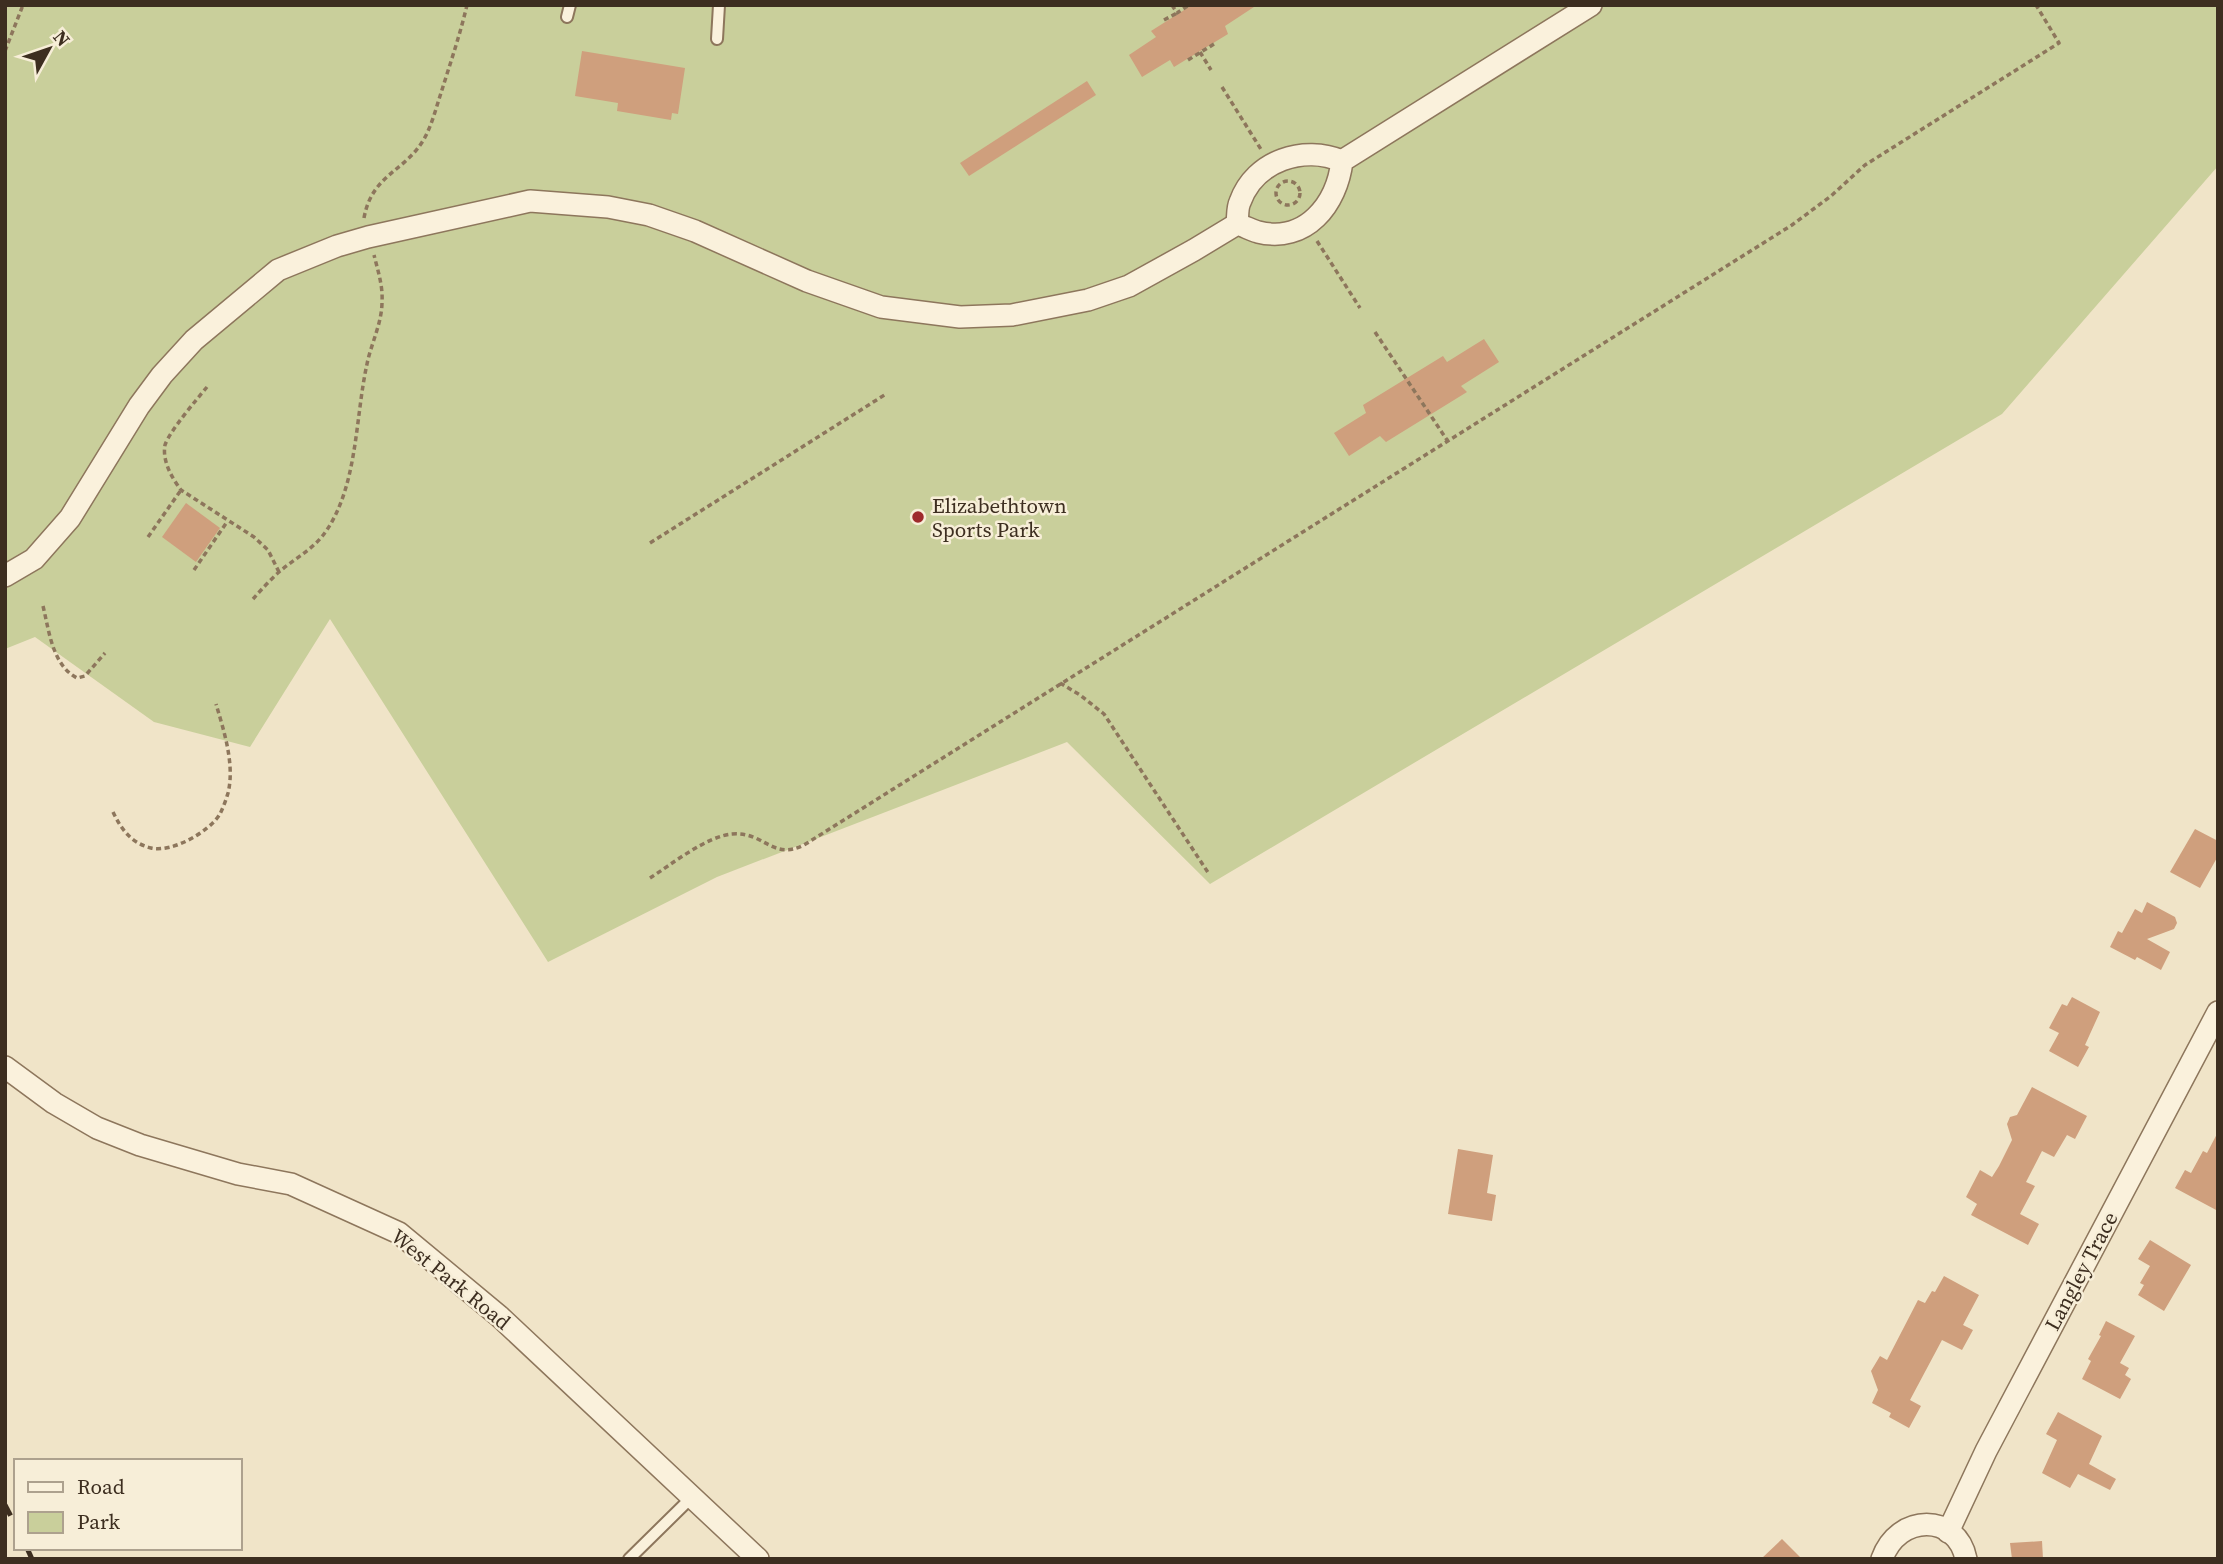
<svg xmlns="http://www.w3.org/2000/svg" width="2223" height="1564" viewBox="0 0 2223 1564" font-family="'Source Serif 4',serif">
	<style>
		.green { fill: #c9cf9b }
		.building { fill: #cf9f7d }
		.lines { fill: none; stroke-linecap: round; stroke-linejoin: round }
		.lane-casing { stroke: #8d765c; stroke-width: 14 }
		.street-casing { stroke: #8d765c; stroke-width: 24 }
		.path { stroke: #8d765c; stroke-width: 3.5; stroke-dasharray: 5 3.5; stroke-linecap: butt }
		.lane { stroke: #faf1dc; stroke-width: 10 }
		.street { stroke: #faf1dc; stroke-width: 21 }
		.rail { stroke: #3d2e20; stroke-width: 5; stroke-dasharray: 12 12; stroke-linecap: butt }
		.poi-dot { fill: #9e2a2b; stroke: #f7eed8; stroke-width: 2.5 }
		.labels { text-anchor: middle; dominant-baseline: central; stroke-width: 5; stroke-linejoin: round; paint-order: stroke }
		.poi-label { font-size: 21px; fill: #3d2e20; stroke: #f7eed8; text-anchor: start }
		.street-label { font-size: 21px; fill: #3d2e20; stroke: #f7eed8 }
	</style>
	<rect width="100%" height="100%" fill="#f0e4c8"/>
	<!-- green -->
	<path class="green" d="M5 5H2218V166L2002 414 1210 884 1067 742 717 877 548 962 330 619 250 747 154 722 35 637 5 649Z"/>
	<!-- building -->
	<g class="building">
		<path d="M1192 5H1257L1225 26 1228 34 1174 67 1170 60 1142 77 1129 55 1156 37 1151 31Z"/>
		<path d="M582 51 685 68 678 114 672 113 671 120 617 111 618 103 575 96Z"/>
		<path d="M1087 81 1096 95 969 176 960 163Z"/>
		<path d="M1484 339 1499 362 1461 386 1467 392 1386 442 1380 436 1349 456 1334 433 1366 413 1363 405 1443 356 1447 362Z"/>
		<path d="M186 503 220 528 196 562 162 537Z"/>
		<path d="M2195 829 2218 841V856L2200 888 2170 872Z"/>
		<path d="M2147 902 2175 917 2177 923 2174 929 2147 939 2170 952 2161 970 2137 957 2135 960 2110 947 2118 931 2122 933 2135 909 2142 913Z"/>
		<path d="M2072 997 2100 1012 2085 1045 2089 1047 2078 1067 2049 1051 2059 1033 2049 1028 2062 1004 2067 1006Z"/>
		<path d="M2032 1087 2087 1116 2075 1139 2067 1135 2054 1157 2042 1151 2026 1182 2035 1186 2020 1214 2039 1224 2028 1245 1971 1215 1977 1204 1966 1197 1980 1170 1992 1177 1999 1166 2012 1140 2007 1124 2010 1117 2017 1115Z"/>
		<path d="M2218 1132V1211L2175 1188 2185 1170 2191 1173 2203 1151 2207 1153Z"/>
		<path d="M1458 1149 1493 1155 1487 1193 1496 1195 1492 1221 1448 1214Z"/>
		<path d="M2150 1240 2191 1265 2164 1311 2138 1295 2144 1285 2140 1283 2150 1266 2138 1259Z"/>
		<path d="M1944 1276 1979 1295 1963 1325 1973 1330 1962 1350 1942 1340 1910 1400 1921 1406 1909 1428 1889 1417 1891 1413 1872 1403 1878 1390 1871 1371 1880 1356 1887 1360 1918 1300 1925 1303 1932 1291 1935 1292Z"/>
		<path d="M2106 1321 2135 1336 2120 1363 2129 1368 2125 1375 2131 1379 2120 1399 2082 1379 2091 1361 2088 1359 2101 1336 2099 1335Z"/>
		<path d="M2058 1412 2102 1436 2089 1464 2116 1479 2110 1490 2078 1474 2070 1488 2042 1473 2057 1440 2046 1434Z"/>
		<path d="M1782 1539 1802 1559H1761Z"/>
		<path d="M2042 1541 2043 1559H2012L2010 1543Z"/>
	</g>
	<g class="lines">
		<defs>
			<g id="lane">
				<path d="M567 17 570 5"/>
				<path d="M717 39 719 5"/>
				<path d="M629 1559 693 1496"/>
			</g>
			<g id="street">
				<path d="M1237 224C1238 217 1237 208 1240 202 1255 160 1304 145 1342 161"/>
				<path d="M5 576 34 559 70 518 139 406 162 375 194 340 278 270 337 246 368 237 530 201 608 207 649 215 695 231 807 281 881 307 960 317 1012 315 1088 300 1129 286 1194 250 1237 224C1244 226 1251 230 1258 232 1306 244 1337 204 1342 161L1591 5"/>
				<path d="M5 1067 54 1103 97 1128 140 1145 238 1174 291 1184 399 1233 499 1316 758 1559"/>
				<path d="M1948 1532 1986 1451 2218 1012"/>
				<path d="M1882 1559C1898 1513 1957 1513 1966 1559"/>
			</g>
		</defs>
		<!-- lane casing -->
		<use href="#lane" class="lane-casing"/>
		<!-- street casing -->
		<use href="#street" class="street-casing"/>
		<!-- path -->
		<g class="path">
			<path d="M1172 5 1177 13 1189 5"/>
			<path d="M1164 20 1177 13"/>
			<path d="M5 51 23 5"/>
			<path d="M1200 52 1211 70"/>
			<path d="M1188 60 1214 44"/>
			<path d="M1222 87 1262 151"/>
			<circle cx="1288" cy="193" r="12"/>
			<path d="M364 218C372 174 405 172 424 139 432 125 436 108 441 93 450 64 460 35 467 5"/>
			<path d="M1317 241 1360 308"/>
			<path d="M1375 332 1447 440"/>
			<path d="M207 387C197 399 169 432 165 445 162 461 172 478 181 490L254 537 268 550 279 572"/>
			<path d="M148 537 181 490"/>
			<path d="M650 543 886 394"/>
			<path d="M194 570 227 522"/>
			<path d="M253 599C261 590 270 580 279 572 294 559 312 550 324 534 358 488 355 418 367 364 371 344 382 323 382 302 383 286 378 271 374 255"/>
			<path d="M43 606C49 630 52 665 77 678L85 676 105 653"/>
			<path d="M1060 683 1080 695 1104 714 1209 874"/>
			<path d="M113 812C121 829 131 843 151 848 172 853 209 832 220 814 223 808 226 800 228 793 235 765 224 731 216 704"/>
			<path d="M650 878C672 864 707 836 732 834 764 831 772 861 804 845L1792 225 1831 196 1865 165 2059 43 2036 5"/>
		</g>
		<!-- lane -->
		<use href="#lane" class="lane"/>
		<!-- street -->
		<use href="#street" class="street"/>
		<!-- rail -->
		<g class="rail">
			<path d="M5 1505 16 1526"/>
			<path d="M27 1548 32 1559"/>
		</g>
	</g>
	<!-- markers -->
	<circle class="poi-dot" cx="918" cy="517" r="7"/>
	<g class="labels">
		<!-- poi labels -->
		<g class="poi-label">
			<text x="932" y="505">Elizabethtown<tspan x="932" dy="24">Sports Park</tspan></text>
		</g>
		<!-- street labels -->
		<g class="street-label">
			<text transform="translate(2081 1271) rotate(-62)">Langley Trace</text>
			<text transform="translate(451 1279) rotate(39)">West Park Road</text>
		</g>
	</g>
	<!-- border -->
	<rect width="2223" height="1564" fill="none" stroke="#3d2e20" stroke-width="14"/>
	<!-- legend -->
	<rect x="14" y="1459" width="228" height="91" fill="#f7eed8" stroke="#ada18e" stroke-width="2"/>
	<rect x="28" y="1482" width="35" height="10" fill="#faf1dc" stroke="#ada18e" stroke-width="2"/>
	<text x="77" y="1494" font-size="21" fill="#3d2e20">Road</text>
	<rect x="28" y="1512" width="35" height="21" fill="#c9cf9b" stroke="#ada18e" stroke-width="2"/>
	<text x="77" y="1529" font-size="21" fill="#3d2e20">Park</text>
	<!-- north arrow -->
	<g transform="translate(49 49) rotate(50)" stroke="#f7eed8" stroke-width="5" paint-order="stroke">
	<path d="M0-5L12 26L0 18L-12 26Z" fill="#3d2e20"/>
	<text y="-10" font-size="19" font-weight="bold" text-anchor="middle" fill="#3d2e20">N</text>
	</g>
</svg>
